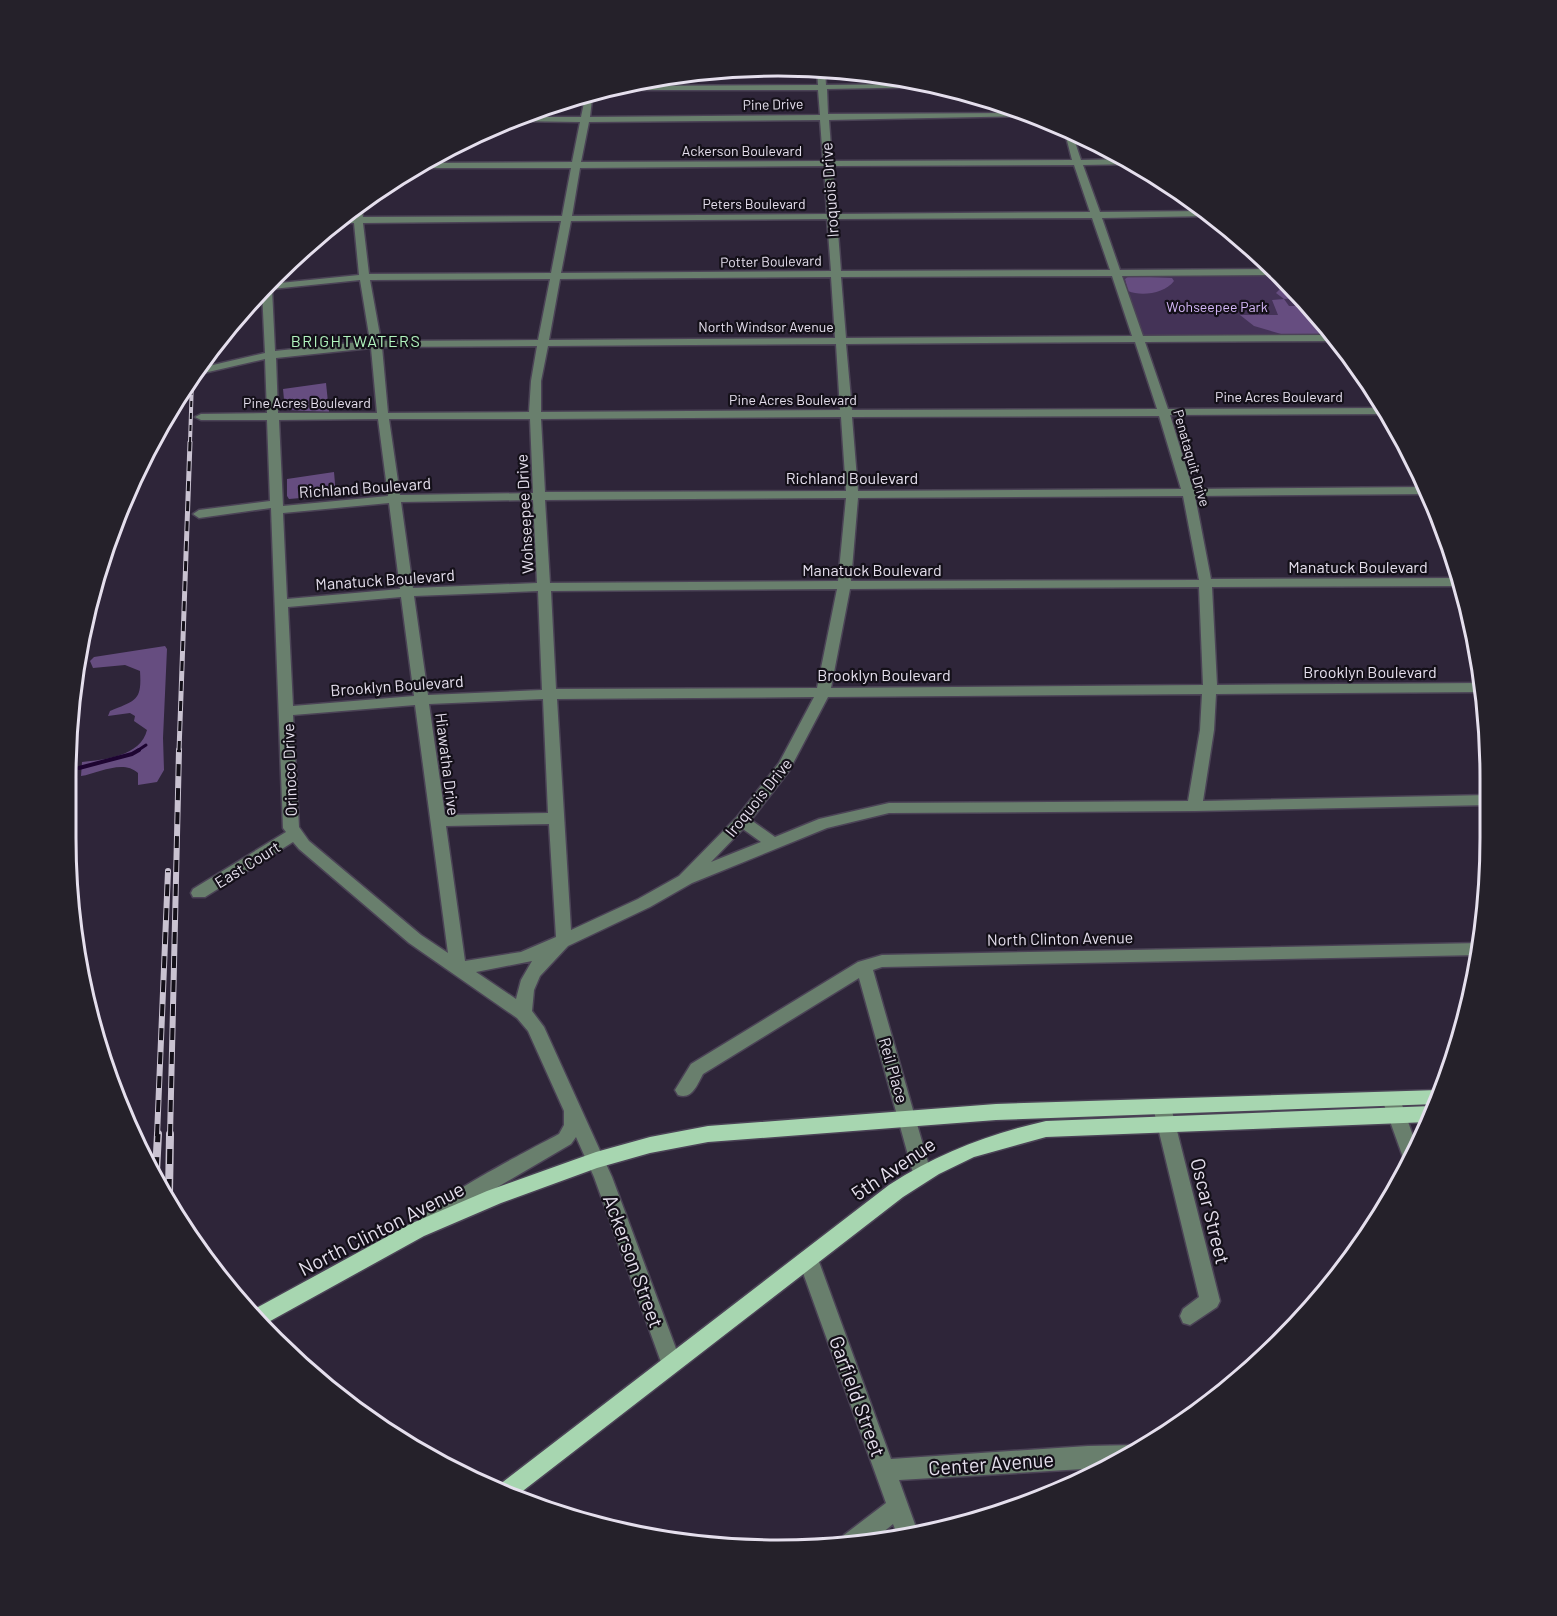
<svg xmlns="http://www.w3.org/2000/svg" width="1557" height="1616" viewBox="0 0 1557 1616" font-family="Barlow,sans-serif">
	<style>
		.green { fill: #443357 }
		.forest { fill: #664d80 }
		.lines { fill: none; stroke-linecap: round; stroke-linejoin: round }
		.stream-far1 { stroke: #1d0431; stroke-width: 3 }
		.stream { stroke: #1d0431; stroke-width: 4 }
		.minor-casing { stroke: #4b4356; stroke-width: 3 }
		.major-casing { stroke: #4b4356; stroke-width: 3 }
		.minor { fill: #697f6d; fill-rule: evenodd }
		.major { fill: #a7d6b0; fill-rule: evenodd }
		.rail-far3-casing { stroke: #c9c2d1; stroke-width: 4 }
		.rail-far2-casing { stroke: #c9c2d1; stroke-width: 5 }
		.rail-far1-casing { stroke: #c9c2d1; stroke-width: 6 }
		.rail-casing { stroke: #c9c2d1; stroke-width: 8 }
		.rail-far3 { stroke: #141019; stroke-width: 2; stroke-dasharray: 6; stroke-linecap: butt }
		.rail-far2 { stroke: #141019; stroke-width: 3; stroke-dasharray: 10; stroke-linecap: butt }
		.rail-far1 { stroke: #141019; stroke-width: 4; stroke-dasharray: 12; stroke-linecap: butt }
		.rail { stroke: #141019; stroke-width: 5; stroke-dasharray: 15; stroke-linecap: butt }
		.labels { text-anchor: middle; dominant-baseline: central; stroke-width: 4.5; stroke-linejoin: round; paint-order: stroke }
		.far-street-label { font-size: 14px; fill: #e5dfed; stroke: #141019 }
		.far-park-label { font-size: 14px; fill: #d5b8f8; stroke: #141019 }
		.street-label { font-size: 16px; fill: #e5dfed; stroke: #141019 }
		.far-quarter-label { font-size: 16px; letter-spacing: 1.5px; fill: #b2f5bf; stroke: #141019 }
		.near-street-label { font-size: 20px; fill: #e5dfed; stroke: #141019 }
		.rim { fill: none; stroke: #e5dfed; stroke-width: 3 }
	</style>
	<rect width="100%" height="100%" fill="#2e2539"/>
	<!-- green -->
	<path class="green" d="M1276 272 1338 338 1139 340 1117 273Z"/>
	<!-- forest -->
	<g class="forest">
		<path d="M1129 276 1172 278 1174 281C1165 293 1142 297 1128 291L1125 279Z"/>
		<path d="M1280 277 1300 298 1284 299 1289 306H1306L1334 334H1281L1254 326 1240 315H1278L1272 300 1284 299 1276 293 1284 285Z"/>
		<path d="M326 383 329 412 285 410 283 389Z"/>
		<path d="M334 472 336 495 289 499 287 496V479Z"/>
		<path d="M165 646 167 649 163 738 164 770 157 782 138 785V773C123 759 99 773 81 776L82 762C104 760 141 756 147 730L134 721 135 716 130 713 108 716 110 711C136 700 142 701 140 671L125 665 93 668 90 661 94 657Z"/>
	</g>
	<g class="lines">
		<!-- stream-far1 -->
		<path class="stream-far1" d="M137 751 146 745"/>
		<!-- stream -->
		<path class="stream" d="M79 768 132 754 139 750"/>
		<defs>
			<g id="minor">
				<path d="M817 70 825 71 826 85 921 84 936 87 827 89 828 114 1027 113 1035 116 829 120 832 161 1072 160 1064 129 1072 133 1081 160 1130 159 1138 164 1083 165 1100 212 1204 211 1211 216 1102 218 1120 270 1273 269 1278 275 1122 276 1143 336 1335 335 1340 341 1145 342 1168 409 1383 408 1387 414 1170 415 1193 489 1427 487 1429 494 1195 496 1211 579 1461 578 1464 586 1212 587 1217 685 1481 683 1483 692 1216 694 1214 730 1203 801 1489 795V805L1195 811 889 813 827 828 692 883 650 907 568 946 540 976 534 990 532 1011 544 1027 612 1177 681 1362 678 1369 671 1372 664 1369 661 1362 594 1177 576 1137 571 1144 455 1212 429 1229 422 1227 420 1221C429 1201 533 1148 559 1134L564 1125V1111L528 1031 517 1018 409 943 299 849 293 842 205 897H193L191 893 193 889 286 832 283 828 271 508 199 518 193 514 199 510 270 501 267 420H201L195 417 201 414 267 413 265 359 195 375 200 368 265 353 262 291 270 284 359 275 354 223 335 222 341 217H353V208L360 204 363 217 562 216 571 168H418L425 163 572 162 580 122 512 121 522 117H581L586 93 593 91 590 117 820 115 818 90H597L618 86 818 85ZM820 120 823 161 581 162 589 122ZM1074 165 1090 212 836 214 833 166ZM824 166 827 214 572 216 580 168ZM1092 218 1110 270 841 271 837 219ZM827 219 831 271 561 273 571 221ZM561 221 551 273 369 274 363 223ZM1112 276 1132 336 846 338 841 277ZM831 277 835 338 549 340 560 279ZM550 279 538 340 381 341 370 280ZM360 280 370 341 275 351 272 289ZM1135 342 1157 409 852 410 846 344ZM836 344 840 410 541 412V381L548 346ZM537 346 531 381 529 412 388 413 382 347ZM371 348 377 413H278L276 358ZM1159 416 1181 489 858 491 852 417ZM841 417 846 491 545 492 541 419ZM378 419 388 496 283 506 279 420ZM389 419H530L533 493 400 495ZM1183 496 1199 580 851 581 858 498ZM846 498 838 581 550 583 545 500ZM533 500 537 583 413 588 401 502ZM389 503 400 589 287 599 283 513ZM1199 587 1203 685 831 688 850 589ZM837 589 817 688 556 689 551 591ZM538 591 542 690 428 695 414 596ZM401 597 414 696 293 706 288 607ZM1202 694 1200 730 1188 801 889 803 819 819 775 837 751 820 789 771 828 697ZM814 697 779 763 737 817 679 876 638 899 571 930 557 699ZM543 699 548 813 445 815 429 704ZM415 705 448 953 421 935 309 841 299 827 293 715ZM549 824 556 937 521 952 465 961 446 826ZM743 829 761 842 711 862ZM532 961 521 980 516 999 476 972Z"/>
				<path d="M1480 943 1478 955 882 967 873 970 931 1173 929 1179 922 1181 915 1179 913 1173 859 978 703 1074C697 1085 692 1100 678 1095L675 1090 691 1064 858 962 882 955Z"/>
				<path d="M1391 1092 1397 1094 1400 1099 1418 1150 1409 1166 1404 1160 1382 1099 1385 1094Z"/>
				<path d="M1162 1100 1168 1102 1171 1107 1220 1301 1217 1307 1190 1325 1183 1323 1180 1316 1183 1309 1199 1297 1153 1107 1156 1102Z"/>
				<path d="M808 1250 815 1253 818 1259 891 1459 1088 1446 1134 1445 1142 1449 1086 1477 1083 1469 899 1480 917 1530 897 1534 893 1524 875 1539 842 1545 844 1535 886 1503 798 1259 801 1253Z"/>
			</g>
			<g id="major">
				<path d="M1438 1090 1441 1091 1436 1104 996 1120 708 1142 650 1153 597 1168 501 1203 424 1236 263 1325 251 1311 410 1224 487 1191 596 1152 650 1137 708 1126 996 1104Z"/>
				<path d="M1432 1106 1435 1107 1429 1122 1046 1137 974 1157 939 1174 903 1197 515 1497 495 1488 889 1185C939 1153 989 1134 1046 1121Z"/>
			</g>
		</defs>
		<!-- minor casing -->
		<use href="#minor" class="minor-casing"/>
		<!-- major casing -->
		<use href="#major" class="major-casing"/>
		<!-- minor -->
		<use href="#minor" class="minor"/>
		<!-- major -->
		<use href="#major" class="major"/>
		<defs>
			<path id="rail-far3" d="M190 443 192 380"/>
			<path id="rail-far2" d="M179 751 190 442"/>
			<g id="rail-far1">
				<path d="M157 1136 168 871"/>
				<path d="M170 1136 179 750"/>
			</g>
			<g id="rail">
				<path d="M156 1172 158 1134"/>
				<path d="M169 1194 170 1134"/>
			</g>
		</defs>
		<!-- rail-far3 casing -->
		<use href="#rail-far3" class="rail-far3-casing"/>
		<!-- rail-far2 casing -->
		<use href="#rail-far2" class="rail-far2-casing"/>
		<!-- rail-far1 casing -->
		<use href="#rail-far1" class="rail-far1-casing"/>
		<!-- rail casing -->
		<use href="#rail" class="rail-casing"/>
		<!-- rail-far3 -->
		<use href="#rail-far3" class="rail-far3"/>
		<!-- rail-far2 -->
		<use href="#rail-far2" class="rail-far2"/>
		<!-- rail-far1 -->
		<use href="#rail-far1" class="rail-far1"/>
		<!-- rail -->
		<use href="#rail" class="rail"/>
	</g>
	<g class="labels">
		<!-- far-street labels -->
		<g class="far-street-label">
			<text transform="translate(773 104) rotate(-1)">Pine Drive</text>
			<text x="742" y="150">Ackerson Boulevard</text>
			<text x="754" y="203">Peters Boulevard</text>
			<text transform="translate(771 261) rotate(-1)">Potter Boulevard</text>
			<text x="766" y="326">North Windsor Avenue</text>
			<text x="1279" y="396">Pine Acres Boulevard</text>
			<text x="793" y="399">Pine Acres Boulevard</text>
			<text x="307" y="402">Pine Acres Boulevard</text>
			<text transform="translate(1192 458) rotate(74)">Penataquit Drive</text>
		</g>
		<!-- far-park labels -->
		<g class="far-park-label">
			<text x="1217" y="306">Wohseepee Park</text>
		</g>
		<!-- street labels -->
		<g class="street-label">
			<text transform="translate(829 190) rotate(-94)">Iroquois Drive</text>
			<text x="852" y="477">Richland Boulevard</text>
			<text transform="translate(365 487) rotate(-4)">Richland Boulevard</text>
			<text transform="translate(524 514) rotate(-93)">Wohseepee Drive</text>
			<text x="1358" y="566">Manatuck Boulevard</text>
			<text x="872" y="569">Manatuck Boulevard</text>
			<text transform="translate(385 579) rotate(-4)">Manatuck Boulevard</text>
			<text x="1370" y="671">Brooklyn Boulevard</text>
			<text x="884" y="674">Brooklyn Boulevard</text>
			<text transform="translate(397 685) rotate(-4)">Brooklyn Boulevard</text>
			<text transform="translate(448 764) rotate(83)">Hiawatha Drive</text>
			<text transform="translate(289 770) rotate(-92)">Orinoco Drive</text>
			<text transform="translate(758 797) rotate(-51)">Iroquois Drive</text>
			<text transform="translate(247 864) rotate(-32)">East Court</text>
			<text transform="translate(1060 938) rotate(-1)">North Clinton Avenue</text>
			<text transform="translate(894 1070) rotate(74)">Reil Place</text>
		</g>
		<!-- far-quarter labels -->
		<g class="far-quarter-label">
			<text x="356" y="340">BRIGHTWATERS</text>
		</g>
		<!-- near-street labels -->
		<g class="near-street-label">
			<text transform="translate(893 1168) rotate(-34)">5th Avenue</text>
			<text transform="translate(1211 1211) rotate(76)">Oscar Street</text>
			<text transform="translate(381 1228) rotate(-27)">North Clinton Avenue</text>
			<text transform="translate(634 1261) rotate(70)">Ackerson Street</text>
			<text transform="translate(858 1396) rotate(70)">Garfield Street</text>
			<text transform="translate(991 1463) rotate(-4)">Center Avenue</text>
		</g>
	</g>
	<!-- crop -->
	<path d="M0 0H1557V1616H0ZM778 76H778A702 702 0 0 1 1480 778V838A702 702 0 0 1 778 1540H778A702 702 0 0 1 76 838V778A702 702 0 0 1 778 76Z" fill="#25212a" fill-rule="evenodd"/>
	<path class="rim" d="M778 76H778A702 702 0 0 1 1480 778V838A702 702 0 0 1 778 1540H778A702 702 0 0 1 76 838V778A702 702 0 0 1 778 76Z"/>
</svg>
